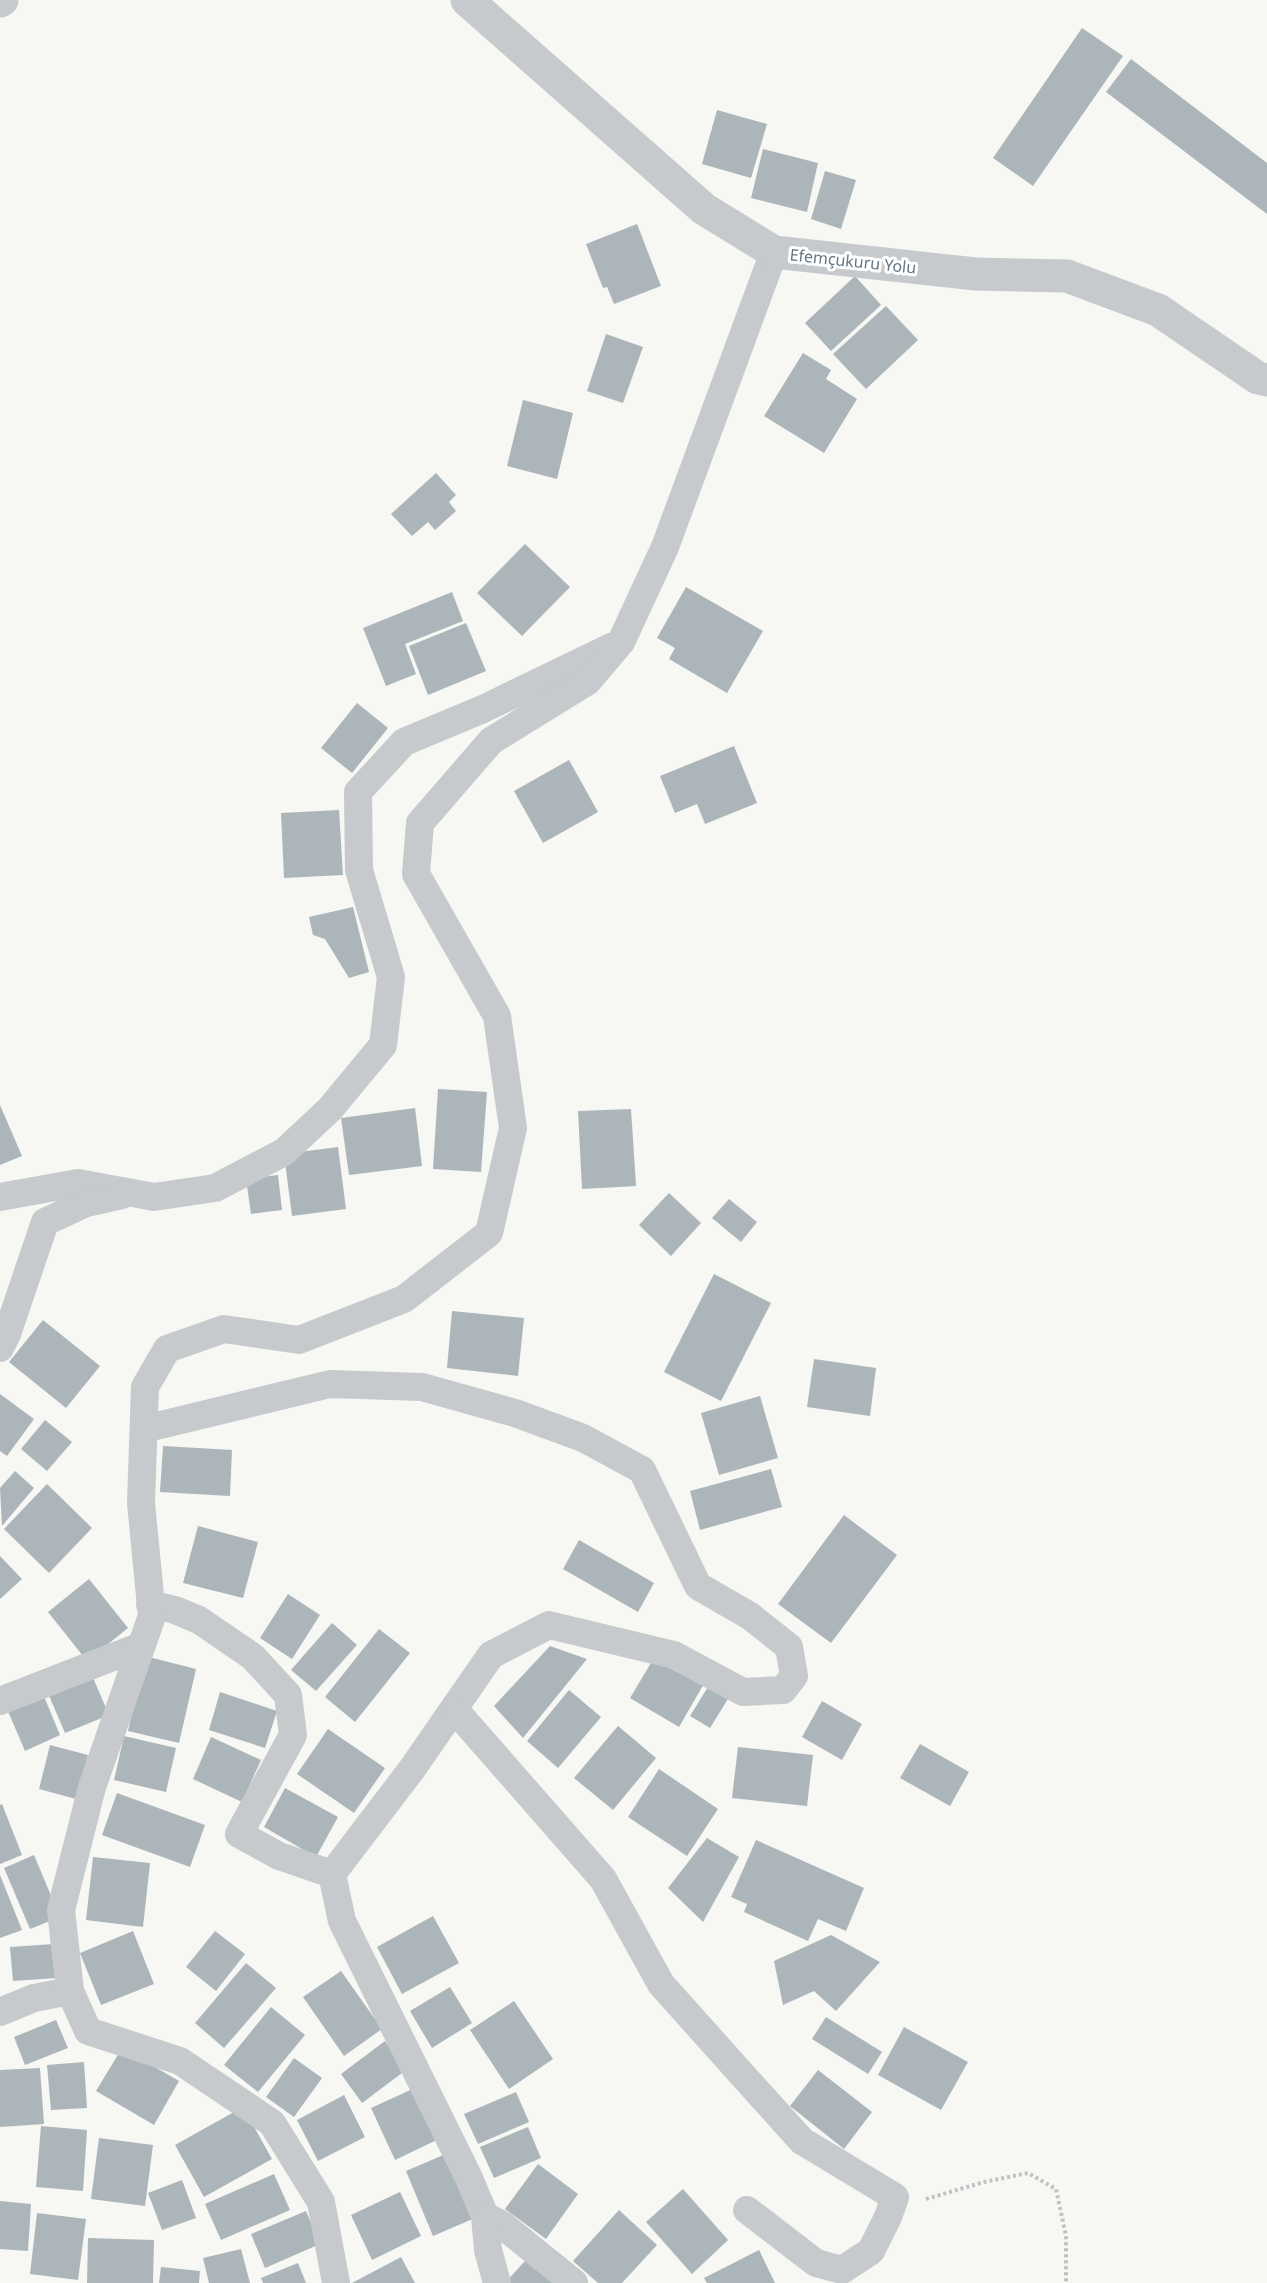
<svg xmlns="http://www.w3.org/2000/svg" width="1267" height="2283" viewBox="0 0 1267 2283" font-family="'Noto Sans',sans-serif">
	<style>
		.building { fill: #acb5ba }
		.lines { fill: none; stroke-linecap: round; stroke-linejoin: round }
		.path { stroke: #bfc2c4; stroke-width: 4; stroke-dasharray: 3 3; stroke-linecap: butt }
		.minor { stroke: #c6cacd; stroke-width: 28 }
		.tertiary { stroke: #c6cacd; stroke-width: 33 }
		.labels { text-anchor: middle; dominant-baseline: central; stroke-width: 6; stroke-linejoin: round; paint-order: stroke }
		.street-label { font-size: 16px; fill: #637686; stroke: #fff }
	</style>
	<rect width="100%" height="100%" fill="#f7f7f3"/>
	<!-- building -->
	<g class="building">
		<path d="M1082 28 1123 56 1033 186 993 158Z"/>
		<path d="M1131 59 1267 163V214L1106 92Z"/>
		<path d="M717 110 767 124 751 178 702 164Z"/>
		<path d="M763 149 818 163 807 212 751 198Z"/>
		<path d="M825 171 856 180 841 229 811 219Z"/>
		<path d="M637 224 661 286 614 304 607 287 603 288 586 244Z"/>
		<path d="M855 276 881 305 831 351 805 323Z"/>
		<path d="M886 306 918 340 866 389 833 354Z"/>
		<path d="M606 334 643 347 623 403 587 391Z"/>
		<path d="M803 353 831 370 826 379 857 399 824 453 764 416Z"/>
		<path d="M523 400 573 413 557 479 507 466Z"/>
		<path d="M436 473 456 495 449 502 456 511 435 530 428 522 412 536 391 514Z"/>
		<path d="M525 544 570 587 522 636 477 593Z"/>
		<path d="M686 587 763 631 727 693 669 659 675 648 657 638Z"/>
		<path d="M452 592 463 621 405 644 416 674 386 686 363 628Z"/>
		<path d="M466 623 486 671 428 695 409 646Z"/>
		<path d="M357 703 388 728 352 773 321 748Z"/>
		<path d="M734 746 757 803 705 824 697 804 675 813 660 776Z"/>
		<path d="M569 760 598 812 543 843 514 791Z"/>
		<path d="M339 810 343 875 284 878 281 813Z"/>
		<path d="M353 907 369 972 349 978 325 939 313 935 309 917Z"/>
		<path d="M438 1089 487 1092 481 1172 433 1169Z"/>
		<path d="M0 1105 22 1156 0 1165Z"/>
		<path d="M415 1108 422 1166 349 1175 341 1118Z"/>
		<path d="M631 1109 636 1186 582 1189 578 1111Z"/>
		<path d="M338 1147 346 1209 292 1216 284 1154Z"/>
		<path d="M278 1175 282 1210 251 1214 246 1179Z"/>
		<path d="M669 1193 701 1223 671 1256 639 1225Z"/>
		<path d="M729 1199 757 1222 741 1242 712 1218Z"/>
		<path d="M714 1274 771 1303 721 1401 664 1372Z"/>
		<path d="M452 1311 524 1318 518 1376 447 1368Z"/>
		<path d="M43 1320 100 1366 66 1408 9 1362Z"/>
		<path d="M814 1359 876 1368 870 1416 807 1407Z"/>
		<path d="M0 1394 34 1419 7 1456 0 1451Z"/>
		<path d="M760 1396 778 1458 719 1475 701 1413Z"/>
		<path d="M45 1420 72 1442 47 1471 21 1449Z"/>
		<path d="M163 1446 232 1450 230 1496 160 1492Z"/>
		<path d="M771 1469 782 1507 700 1530 690 1491Z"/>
		<path d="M15 1471 34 1488 2 1526 0 1488Z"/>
		<path d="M47 1484 92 1528 49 1573 4 1529Z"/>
		<path d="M844 1515 897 1555 831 1643 778 1604Z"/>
		<path d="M198 1526 258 1542 243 1598 183 1583Z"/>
		<path d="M579 1540 654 1583 638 1612 563 1569Z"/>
		<path d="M0 1556 22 1579 0 1599Z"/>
		<path d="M89 1579 128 1628 87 1661 48 1612Z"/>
		<path d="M288 1594 320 1615 292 1659 260 1638Z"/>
		<path d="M332 1623 357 1645 316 1691 291 1670Z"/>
		<path d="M379 1629 410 1653 355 1722 325 1697Z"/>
		<path d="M550 1646 587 1659 523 1738 494 1706Z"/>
		<path d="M657 1653 705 1682 679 1727 630 1698Z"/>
		<path d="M145 1656 196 1669 179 1743 128 1731Z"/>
		<path d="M91 1673 109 1715 65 1733 47 1691Z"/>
		<path d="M711 1682 731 1694 710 1728 690 1716Z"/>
		<path d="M569 1690 601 1717 558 1768 527 1741Z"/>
		<path d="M220 1692 277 1711 265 1748 209 1730Z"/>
		<path d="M43 1694 60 1735 25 1751 7 1709Z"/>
		<path d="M822 1701 862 1724 842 1760 802 1737Z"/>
		<path d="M618 1726 656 1758 613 1810 574 1778Z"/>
		<path d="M328 1729 385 1768 354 1813 297 1774Z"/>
		<path d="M124 1736 176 1748 166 1792 114 1780Z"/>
		<path d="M211 1737 261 1760 242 1802 193 1779Z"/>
		<path d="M920 1744 969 1772 950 1806 900 1778Z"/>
		<path d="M50 1745 88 1755 76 1799 39 1789Z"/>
		<path d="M738 1747 813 1755 807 1806 732 1798Z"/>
		<path d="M659 1769 718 1809 687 1856 628 1817Z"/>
		<path d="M285 1788 338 1817 316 1857 264 1827Z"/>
		<path d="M117 1793 205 1825 190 1867 102 1835Z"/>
		<path d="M2 1804 22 1855 0 1864V1805Z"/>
		<path d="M707 1838 739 1857 703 1922 668 1888Z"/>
		<path d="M756 1840 864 1888 846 1931 818 1919 808 1941 744 1912 747 1904 731 1897Z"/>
		<path d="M34 1855 60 1917 30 1929 4 1868Z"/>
		<path d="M93 1857 150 1863 143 1927 86 1920Z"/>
		<path d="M0 1875 22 1930 0 1938Z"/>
		<path d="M433 1916 459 1963 402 1994 377 1947Z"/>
		<path d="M133 1931 154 1984 101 2005 80 1953Z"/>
		<path d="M215 1931 245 1954 216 1991 186 1967Z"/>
		<path d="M831 1935 880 1962 836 2011 814 1991 783 2005 774 1961Z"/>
		<path d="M54 1944 57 1978 13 1981 10 1947Z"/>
		<path d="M246 1963 276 1988 224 2048 195 2023Z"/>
		<path d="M341 1971 382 2029 344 2056 303 1997Z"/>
		<path d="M450 1987 472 2023 432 2048 410 2011Z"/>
		<path d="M514 2001 553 2059 509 2089 470 2030Z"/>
		<path d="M271 2007 305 2035 258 2092 224 2065Z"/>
		<path d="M826 2017 882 2052 868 2074 812 2039Z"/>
		<path d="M56 2020 68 2048 25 2065 14 2037Z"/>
		<path d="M904 2027 968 2062 941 2110 878 2075Z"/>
		<path d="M385 2041 406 2070 362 2103 341 2074Z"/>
		<path d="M122 2048 179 2081 154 2125 96 2091Z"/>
		<path d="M294 2058 322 2078 294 2117 266 2097Z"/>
		<path d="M84 2062 87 2108 51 2110 47 2065Z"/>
		<path d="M40 2068 44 2124 0 2127V2070Z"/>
		<path d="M818 2070 872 2112 844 2149 790 2106Z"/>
		<path d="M419 2086 443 2137 395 2160 371 2108Z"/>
		<path d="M516 2092 529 2122 478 2144 464 2114Z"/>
		<path d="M344 2095 365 2137 318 2161 297 2120Z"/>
		<path d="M243 2107 272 2159 204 2197 175 2145Z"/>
		<path d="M41 2126 87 2130 83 2191 36 2187Z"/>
		<path d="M528 2127 541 2158 494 2178 480 2147Z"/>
		<path d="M99 2138 153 2145 145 2206 91 2199Z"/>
		<path d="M448 2153 475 2218 433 2236 406 2171Z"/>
		<path d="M538 2164 578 2194 546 2239 505 2209Z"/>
		<path d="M274 2174 290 2210 221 2240 205 2204Z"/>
		<path d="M182 2180 196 2218 162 2230 148 2193Z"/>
		<path d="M683 2189 728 2240 692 2274 646 2222Z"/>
		<path d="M400 2192 421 2236 372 2260 351 2215Z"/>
		<path d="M0 2201 31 2204 28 2251 0 2249Z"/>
		<path d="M619 2210 657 2245 622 2283H598L573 2261Z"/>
		<path d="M306 2211 320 2244 265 2268 251 2234Z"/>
		<path d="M37 2213 86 2219 78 2280 30 2274Z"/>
		<path d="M88 2238 154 2240 153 2283H87Z"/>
		<path d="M241 2249 250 2283H209L203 2258Z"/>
		<path d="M759 2250 775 2283H707L704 2278Z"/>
		<path d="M533 2252 560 2283H505Z"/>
		<path d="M401 2257 415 2283H352Z"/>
		<path d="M298 2263 306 2283H263L261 2278Z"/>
		<path d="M161 2267 200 2271 199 2283H159Z"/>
	</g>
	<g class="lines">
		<!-- path -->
		<path class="path" d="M926 2199 984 2182 1028 2173 1056 2189 1066 2236V2283"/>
		<!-- minor -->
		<g class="minor">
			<path d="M0 1197 78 1183 154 1197 215 1188 284 1152 330 1109 383 1045 391 977 359 870 358 792 404 742 483 709 611 647"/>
			<path d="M0 1348 7 1334 45 1222 86 1203 122 1195"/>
			<path d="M144 1429 330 1384 422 1387 515 1413 583 1438 642 1470 698 1586 750 1616 789 1647 794 1676 783 1690 743 1692 674 1655 549 1625 491 1655 412 1769 332 1874 342 1921 468 2176 485 2216 501 2224 574 2283"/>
			<path d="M150 1604 175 1610 199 1620 253 1657 288 1695 293 1735 239 1834 279 1856 332 1874"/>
			<path d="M0 1701 141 1646"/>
			<path d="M455 1710 603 1879 661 1984 746 2079 802 2141 895 2197 888 2217 871 2251 842 2270 816 2263 747 2210"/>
			<path d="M0 2012 34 1998 70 1991"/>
			<path d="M485 2216 488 2250 497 2283"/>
			<path d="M336 2283 321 2202 272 2123 180 2061 88 2031 70 1991 61 1910 92 1787 152 1616 141 1503 145 1387 167 1349 224 1329 299 1340 404 1299 489 1233 513 1128 497 1016 416 874 420 823 491 741 588 681 621 642 665 547 774 252"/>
		</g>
		<!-- tertiary -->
		<g class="tertiary">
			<path d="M467 0 704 209 774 252 976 274 1067 276 1158 310 1258 378 1267 380"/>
			<path d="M0 1 2 0"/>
		</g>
	</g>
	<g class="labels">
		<!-- street labels -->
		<g class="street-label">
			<text transform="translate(853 261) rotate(6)">Efemçukuru Yolu</text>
		</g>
	</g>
</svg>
